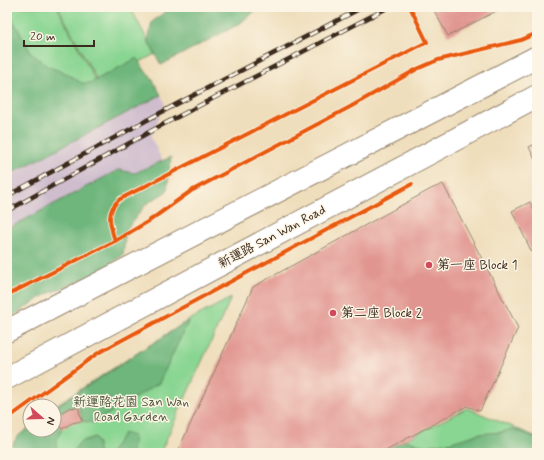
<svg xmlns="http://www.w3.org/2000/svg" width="544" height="460" viewBox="0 0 544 460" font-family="Mynerve,'LXGW WenKai TC',sans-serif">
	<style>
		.industrial { fill: #cfbdce }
		.green { fill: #89d592; stroke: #628058 }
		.forest { fill: #6eb67c; stroke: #54704d }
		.building { fill: #e19590 }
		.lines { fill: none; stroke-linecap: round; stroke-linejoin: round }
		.tertiary-casing { stroke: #95846d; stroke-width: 24 }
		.tertiary { stroke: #fff; stroke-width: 22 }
		.rail-casing { stroke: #3b2a1e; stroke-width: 4.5 }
		.rail { stroke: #fcf5e5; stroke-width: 3; stroke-dasharray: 9; stroke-linecap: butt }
		.cycleway-casing { stroke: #fcf5e5; stroke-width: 6 }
		.cycleway { stroke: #e8590c; stroke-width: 4 }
		.poi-dot { fill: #d1495b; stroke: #fcf5e5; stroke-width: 1.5 }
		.labels { text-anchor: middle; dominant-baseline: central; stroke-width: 3; stroke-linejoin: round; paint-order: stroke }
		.street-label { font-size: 13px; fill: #3b2a1e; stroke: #fcf5e5 }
		.poi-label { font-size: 13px; fill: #3b2a1e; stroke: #fcf5e5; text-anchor: start }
		.park-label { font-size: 13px; fill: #4e553b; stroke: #fcf5e5 }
	</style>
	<rect width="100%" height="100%" fill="#fcf5e5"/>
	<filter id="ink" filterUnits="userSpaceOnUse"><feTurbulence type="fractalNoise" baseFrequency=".025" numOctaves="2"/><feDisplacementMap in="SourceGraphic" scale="8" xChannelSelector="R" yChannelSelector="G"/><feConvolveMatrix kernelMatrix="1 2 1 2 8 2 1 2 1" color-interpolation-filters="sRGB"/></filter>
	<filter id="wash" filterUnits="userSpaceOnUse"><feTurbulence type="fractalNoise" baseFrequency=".012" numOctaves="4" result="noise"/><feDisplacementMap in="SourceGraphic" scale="16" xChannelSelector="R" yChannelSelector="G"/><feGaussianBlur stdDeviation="0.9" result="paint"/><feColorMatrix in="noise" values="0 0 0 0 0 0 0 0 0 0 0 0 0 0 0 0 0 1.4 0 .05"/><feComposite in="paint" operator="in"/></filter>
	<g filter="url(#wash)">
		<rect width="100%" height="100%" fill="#efdebc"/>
		<!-- industrial -->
		<path class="industrial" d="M161 95 165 103 151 137 163 162 135 173 118 170 7 229V169L12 167 15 172Z"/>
		<!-- green -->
		<g class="green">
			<path d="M7 7H57L98 85 42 115 7 49Z"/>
			<path d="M58 7H130L155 54 99 84Z"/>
			<path d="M231 298 160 453H13C10 440 21 434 30 427V430H54V407L59 403 189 320Z"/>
			<path d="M467 408 537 437V453H380Z"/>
		</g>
		<!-- forest -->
		<g class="forest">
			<path d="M171 7H260L239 24 161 65 148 40 152 22Z"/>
			<path d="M7 9 31 53 47 66 68 74 81 83H90L137 58 146 72 150 75 161 95 14 172 12 167 7 169Z"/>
			<path d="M171 157 167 191 146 204 126 230 123 255 92 276 47 294 7 319V229L118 170 135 173Z"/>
			<path d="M189 320 159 383 94 423 82 421 78 407 69 408 54 418V407L58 405Z"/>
			<path d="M54 420 62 429C58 436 54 445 58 453H13C10 440 21 434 30 427V430H54Z"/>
			<path d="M513 429 537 438V453H380L405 440 425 446 448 443 478 434 502 432Z"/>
			<path d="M124 433 134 436 132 453H110Z"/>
			<path d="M95 437 98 444V453H75L74 450 80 442Z"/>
		</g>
		<g id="blocks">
			<!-- building -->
			<g class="building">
				<path d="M432 7H504L448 36Z"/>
				<path d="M537 143V164L529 147Z"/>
				<path d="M443 184 518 328 480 411 467 406 380 453H177L253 287 431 189Z"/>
				<path d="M530 202 537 216V263L512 211Z"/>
				<path d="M78 407 82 421 72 423 62 429 54 420V418L62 412 69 408Z"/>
			</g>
		</g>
	</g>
	<g filter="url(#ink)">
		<use href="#blocks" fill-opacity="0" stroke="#95846d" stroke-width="1"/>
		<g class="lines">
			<defs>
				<g id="tertiary">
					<path d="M7 331 537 57"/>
					<path d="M7 378 537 96"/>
				</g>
			</defs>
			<!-- tertiary casing -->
			<use href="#tertiary" class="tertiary-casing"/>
			<!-- tertiary -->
			<use href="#tertiary" class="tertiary"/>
			<defs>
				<g id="rail">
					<path d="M7 196 173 106 363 7"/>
					<path d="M7 211 162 125 389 7"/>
				</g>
			</defs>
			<!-- rail casing -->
			<use href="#rail" class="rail-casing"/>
			<!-- rail -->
			<use href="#rail" class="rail"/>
			<defs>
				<g id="cycleway">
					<path d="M115 241C110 225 105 211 120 199L427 42 410 7"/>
					<path d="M7 295 115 241 149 221 191 191 350 107 417 69 438 60 521 40 537 33"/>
					<path d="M7 419 98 353 412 184"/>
				</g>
			</defs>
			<!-- cycleway casing -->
			<use href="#cycleway" class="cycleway-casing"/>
			<!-- cycleway -->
			<use href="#cycleway" class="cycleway"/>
		</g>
	</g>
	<!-- markers -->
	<g class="poi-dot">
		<circle cx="429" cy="265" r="4"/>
		<circle cx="333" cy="313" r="4"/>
	</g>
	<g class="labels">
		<!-- street labels -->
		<g class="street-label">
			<text transform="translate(272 237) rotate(-28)">新運路 San Wan Road</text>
		</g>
		<!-- poi labels -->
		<g class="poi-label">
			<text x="437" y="265">第一座 Block 1</text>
			<text x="341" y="313">第二座 Block 2</text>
		</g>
		<!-- park labels -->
		<g class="park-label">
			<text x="131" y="402">新運路花園 San Wan<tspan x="131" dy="15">Road Garden</tspan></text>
		</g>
	</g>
	<!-- margin -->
	<rect width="544" height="460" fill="none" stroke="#fcf5e5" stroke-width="24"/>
	<!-- north arrow -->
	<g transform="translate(42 418) rotate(110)"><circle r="19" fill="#fcf5e5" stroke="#afa495"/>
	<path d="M0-3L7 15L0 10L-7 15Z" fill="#d1495b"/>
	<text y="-6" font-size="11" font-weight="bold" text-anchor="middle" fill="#3b2a1e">N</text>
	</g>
	<!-- scale -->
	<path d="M24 40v6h70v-6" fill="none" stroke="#3b2a1e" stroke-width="2"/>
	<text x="30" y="40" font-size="12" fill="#3b2a1e" stroke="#fcf5e5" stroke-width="3" paint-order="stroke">20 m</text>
</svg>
